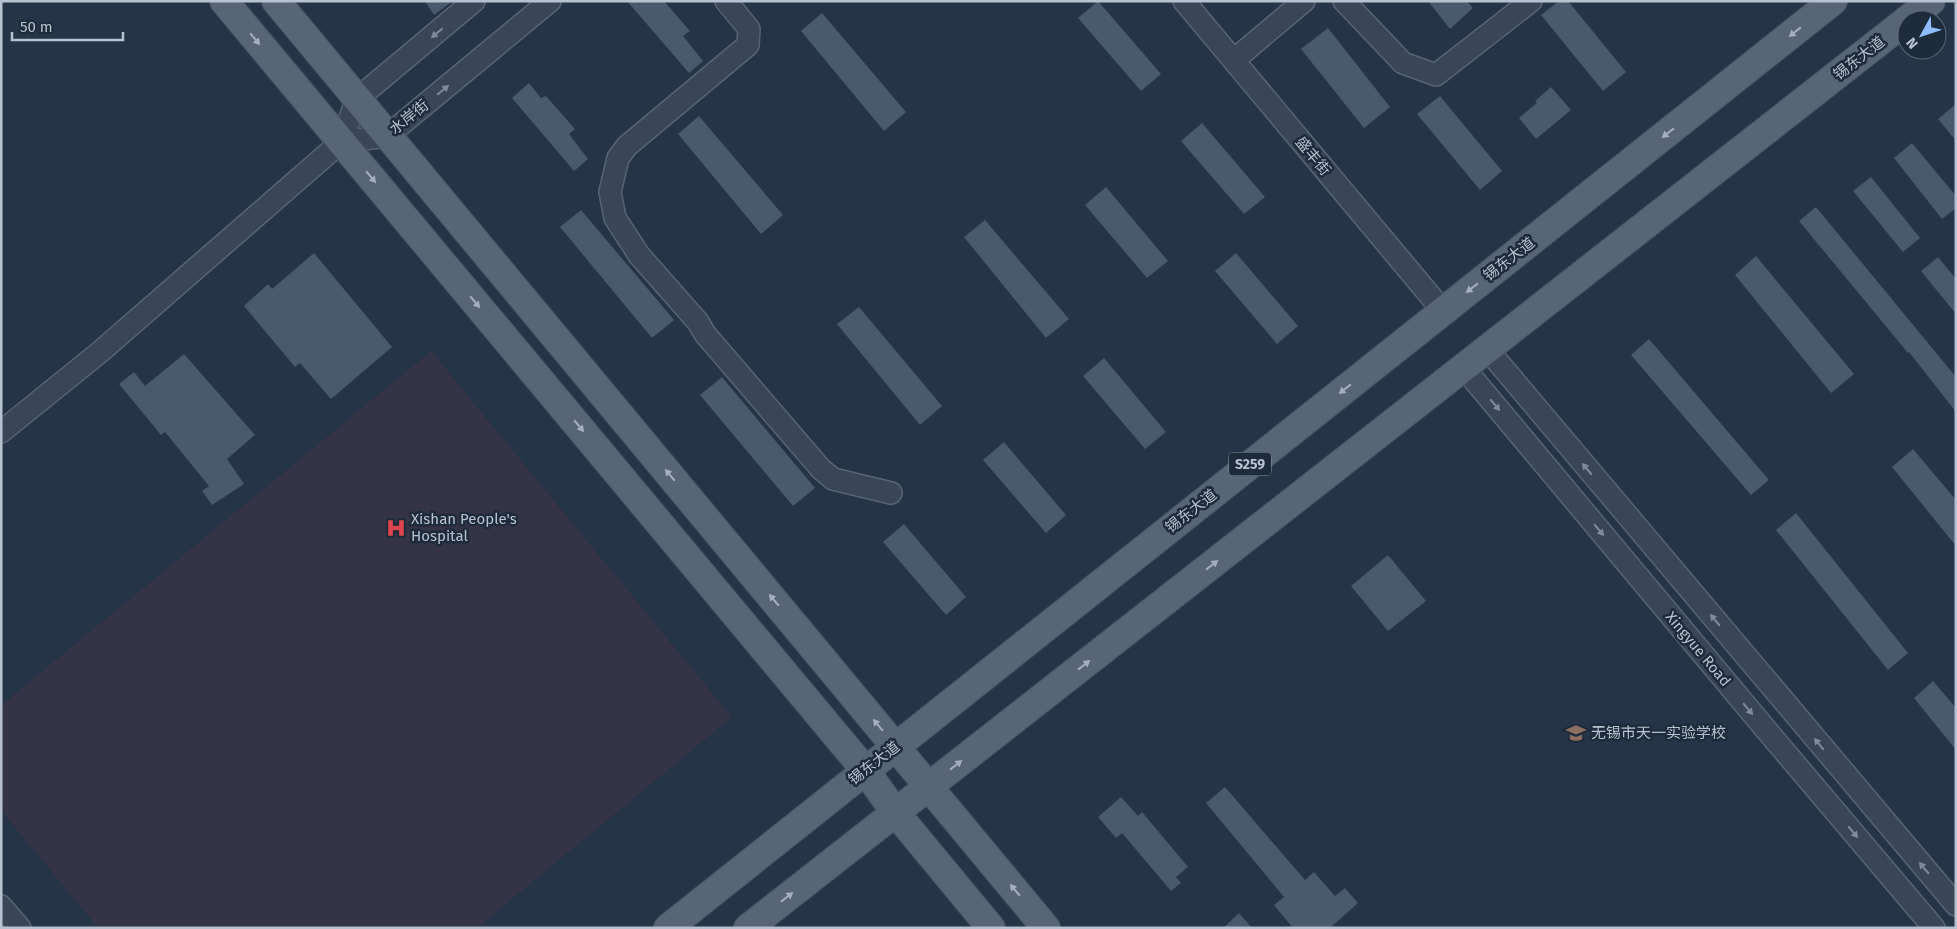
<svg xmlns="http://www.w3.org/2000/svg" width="1957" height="929" viewBox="0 0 1957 929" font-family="'Fira Sans','Noto Sans SC',sans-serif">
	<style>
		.medical { fill: #353346 }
		.building { fill: #495a6d }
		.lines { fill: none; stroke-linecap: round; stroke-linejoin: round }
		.minor-casing { stroke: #586473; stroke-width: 24 }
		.major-casing { stroke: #434f5f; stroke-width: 30 }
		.minor { stroke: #3a4656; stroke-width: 21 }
		.major { stroke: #586576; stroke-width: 28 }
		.oneway { fill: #a5afbd }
		.oneway2 { fill: #7f8a99 }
		.labels { text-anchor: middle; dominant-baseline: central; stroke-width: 5; stroke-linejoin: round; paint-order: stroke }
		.shield { fill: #1e2b3b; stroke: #8a94a3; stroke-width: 1 }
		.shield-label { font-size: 14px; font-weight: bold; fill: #b8c1cf }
		.street-label { font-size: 15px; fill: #b8c1cf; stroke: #1e2b3b }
		.poi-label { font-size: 15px; fill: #b8c1cf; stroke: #1e2b3b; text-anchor: start }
	</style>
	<rect width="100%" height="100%" fill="#253447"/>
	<!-- medical -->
	<path class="medical" d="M431 351 732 717 477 928H98L1 810V705Z"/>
	<!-- building -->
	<g class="building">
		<path d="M425 1H453L434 15Z"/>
		<path d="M627 1H664L690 31 683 36 703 61 689 73Z"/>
		<path d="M1098 1 1161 74 1141 91 1078 18Z"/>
		<path d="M1428 1H1467L1473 8 1450 29Z"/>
		<path d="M1559 1H1568L1626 72 1603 91 1541 15Z"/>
		<path d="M822 13 906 112 884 131 801 31Z"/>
		<path d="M1328 28 1390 107 1364 128 1301 49Z"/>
		<path d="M529 83 541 98 546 96 575 129 569 134 588 159 574 171 512 98Z"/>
		<path d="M1551 87 1571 110 1536 139 1519 118 1537 103 1535 101Z"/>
		<path d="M1440 96 1502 171 1480 190 1417 114Z"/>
		<path d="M1956 104V141L1938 119Z"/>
		<path d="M699 116 783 215 761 234 678 134Z"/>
		<path d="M1202 123 1265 197 1244 214 1181 141Z"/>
		<path d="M1912 143 1956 196V208L1942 219 1894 158Z"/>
		<path d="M1871 177 1920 238 1903 252 1853 191Z"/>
		<path d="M1106 187 1168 261 1147 278 1085 205Z"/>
		<path d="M1816 207 1956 377V412L1909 352 1908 353 1799 221Z"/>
		<path d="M581 210 674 320 652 338 560 227Z"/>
		<path d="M985 220 1069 319 1046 338 964 237Z"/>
		<path d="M314 253 392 347 331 399 300 363 295 367 244 306 268 284 272 289Z"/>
		<path d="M1236 253 1298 326 1277 344 1215 271Z"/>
		<path d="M1756 256 1854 374 1831 393 1735 275Z"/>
		<path d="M1938 257 1956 279V314L1921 271Z"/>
		<path d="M859 307 942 406 920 425 837 324Z"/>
		<path d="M1649 339 1769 480 1751 495 1631 355Z"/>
		<path d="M184 354 255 435 227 459 244 484 212 505 202 491 209 486 165 432 161 435 119 384 134 372 145 386Z"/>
		<path d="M1104 358 1166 432 1145 449 1083 376Z"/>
		<path d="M722 377 815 488 793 506 700 395Z"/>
		<path d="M1004 442 1066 515 1046 533 983 460Z"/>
		<path d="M1913 449 1956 500V546L1892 467Z"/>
		<path d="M1796 513 1908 653 1888 670 1776 530Z"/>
		<path d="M904 524 966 597 946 615 883 542Z"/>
		<path d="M1388 555 1426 601 1388 631 1351 586Z"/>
		<path d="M1933 681 1956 708V750L1914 698Z"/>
		<path d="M1225 787 1305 880 1314 872 1335 896 1345 888 1358 903 1330 928H1293L1274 905 1284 897 1206 803Z"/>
		<path d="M1121 797 1138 816 1142 812 1188 867 1176 877 1181 883 1171 891 1122 833 1116 838 1098 817Z"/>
		<path d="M1239 913 1252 928H1223Z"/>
	</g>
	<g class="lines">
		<defs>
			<g id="minor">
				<path d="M726 1 749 29 748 45 627 146 618 158 610 192 615 218 639 255 698 322 705 334 821 469 833 479 891 493"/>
				<path d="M1184 1 1443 311"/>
				<path d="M1344 1 1403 63 1436 75 1531 1"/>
				<path d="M1234 60 1304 1"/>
				<path d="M341 142 387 136 550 1"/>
				<path d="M1487 349 1956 905"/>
				<path d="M1464 368 1763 726 1934 928"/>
				<path d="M1 432 100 352 341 142 357 99 474 1"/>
				<path d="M1 906 20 928"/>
			</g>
			<g id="major">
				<path d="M224 1 865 770 895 812 991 928"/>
				<path d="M276 1 1046 928"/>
				<path d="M1907 20 1931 1"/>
				<path d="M668 928 1833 1"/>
				<path d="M748 928 1907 20"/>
			</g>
		</defs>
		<!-- minor casing -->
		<use href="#minor" class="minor-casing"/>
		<!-- major casing -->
		<use href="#major" class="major-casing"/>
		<!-- minor -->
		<use href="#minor" class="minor"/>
		<!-- major -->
		<use href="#major" class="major"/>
	</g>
	<!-- one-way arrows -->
	<defs><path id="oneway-solid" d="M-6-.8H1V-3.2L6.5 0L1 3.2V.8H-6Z" transform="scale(1.25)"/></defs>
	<g class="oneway">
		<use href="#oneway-solid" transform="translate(1795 32) rotate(142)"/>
		<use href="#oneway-solid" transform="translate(255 39) rotate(50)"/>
		<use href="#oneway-solid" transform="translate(1668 133) rotate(142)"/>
		<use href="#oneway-solid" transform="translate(371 177) rotate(50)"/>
		<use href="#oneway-solid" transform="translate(1472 288) rotate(142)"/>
		<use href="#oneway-solid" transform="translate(475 302) rotate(50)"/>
		<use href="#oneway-solid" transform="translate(1345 389) rotate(142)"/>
		<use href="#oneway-solid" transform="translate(579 426) rotate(50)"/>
		<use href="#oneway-solid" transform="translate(670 475) rotate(-130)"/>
		<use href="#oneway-solid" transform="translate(1212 565) rotate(-38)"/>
		<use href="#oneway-solid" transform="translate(774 600) rotate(-130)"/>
		<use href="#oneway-solid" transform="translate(1084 665) rotate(-38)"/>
		<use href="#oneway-solid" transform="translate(878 725) rotate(-130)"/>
		<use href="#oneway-solid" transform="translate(956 765) rotate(-38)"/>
		<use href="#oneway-solid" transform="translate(1015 890) rotate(-130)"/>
		<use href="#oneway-solid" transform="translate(787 897) rotate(-38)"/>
	</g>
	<g class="oneway2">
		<use href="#oneway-solid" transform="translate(437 33) rotate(140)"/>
		<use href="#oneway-solid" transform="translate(443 90) rotate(-40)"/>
		<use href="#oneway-solid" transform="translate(1495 405) rotate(50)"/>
		<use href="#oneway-solid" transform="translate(1587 469) rotate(-130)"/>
		<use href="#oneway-solid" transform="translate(1599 530) rotate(50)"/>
		<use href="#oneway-solid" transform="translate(1715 620) rotate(-130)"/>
		<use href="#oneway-solid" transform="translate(1748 709) rotate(50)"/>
		<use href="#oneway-solid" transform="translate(1819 744) rotate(-129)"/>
		<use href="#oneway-solid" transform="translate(1853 832) rotate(50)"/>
		<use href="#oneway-solid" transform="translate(1924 868) rotate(-130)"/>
	</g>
	<!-- icons -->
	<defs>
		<symbol id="hospital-bare" viewBox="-9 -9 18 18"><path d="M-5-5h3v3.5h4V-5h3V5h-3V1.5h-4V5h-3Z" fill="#e0444e" stroke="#1e2b3b" stroke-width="2.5" paint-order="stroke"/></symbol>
		<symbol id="school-bare" viewBox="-9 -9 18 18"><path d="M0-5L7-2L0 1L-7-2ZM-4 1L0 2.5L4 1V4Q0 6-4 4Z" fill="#8d6e63" stroke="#1e2b3b" stroke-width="2.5" paint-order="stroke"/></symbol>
	</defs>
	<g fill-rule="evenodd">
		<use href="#hospital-bare" x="382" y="514" width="28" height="28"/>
		<use href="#school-bare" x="1562" y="719" width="28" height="28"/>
	</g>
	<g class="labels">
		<!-- shield labels -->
		<rect class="shield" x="1229" y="452.5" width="42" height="23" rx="4"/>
		<g class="shield-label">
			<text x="1250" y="464">S259</text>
		</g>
		<!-- street labels -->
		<g class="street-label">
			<text transform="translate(1859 58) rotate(-38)">锡东大道</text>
			<text transform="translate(409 117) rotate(-39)">水岸街</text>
			<text transform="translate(1313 156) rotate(50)">盛丰街</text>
			<text transform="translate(1509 259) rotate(-38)">锡东大道</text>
			<text transform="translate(1191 511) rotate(-38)">锡东大道</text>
			<text transform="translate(1698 649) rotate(50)">Xingyue Road</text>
			<text transform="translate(874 763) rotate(-38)">锡东大道</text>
		</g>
		<!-- poi labels -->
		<g class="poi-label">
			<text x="411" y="519">Xishan People's<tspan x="411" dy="17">Hospital</tspan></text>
			<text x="1591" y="733">无锡市天一实验学校</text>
		</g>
	</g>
	<!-- border -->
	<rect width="1957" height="929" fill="none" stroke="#b8c1cf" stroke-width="5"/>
	<!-- north arrow -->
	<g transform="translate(1922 35) rotate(230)"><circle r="24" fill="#1e2b3b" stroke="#5c6776"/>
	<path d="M0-4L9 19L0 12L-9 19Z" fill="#8dbdff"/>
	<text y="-8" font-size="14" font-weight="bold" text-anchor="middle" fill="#b8c1cf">N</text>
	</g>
	<!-- scale -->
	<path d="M12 32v8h111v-8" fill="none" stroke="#b8c1cf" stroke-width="2.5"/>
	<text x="20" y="32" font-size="15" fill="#b8c1cf" stroke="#1e2b3b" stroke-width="4" paint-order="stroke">50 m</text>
</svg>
